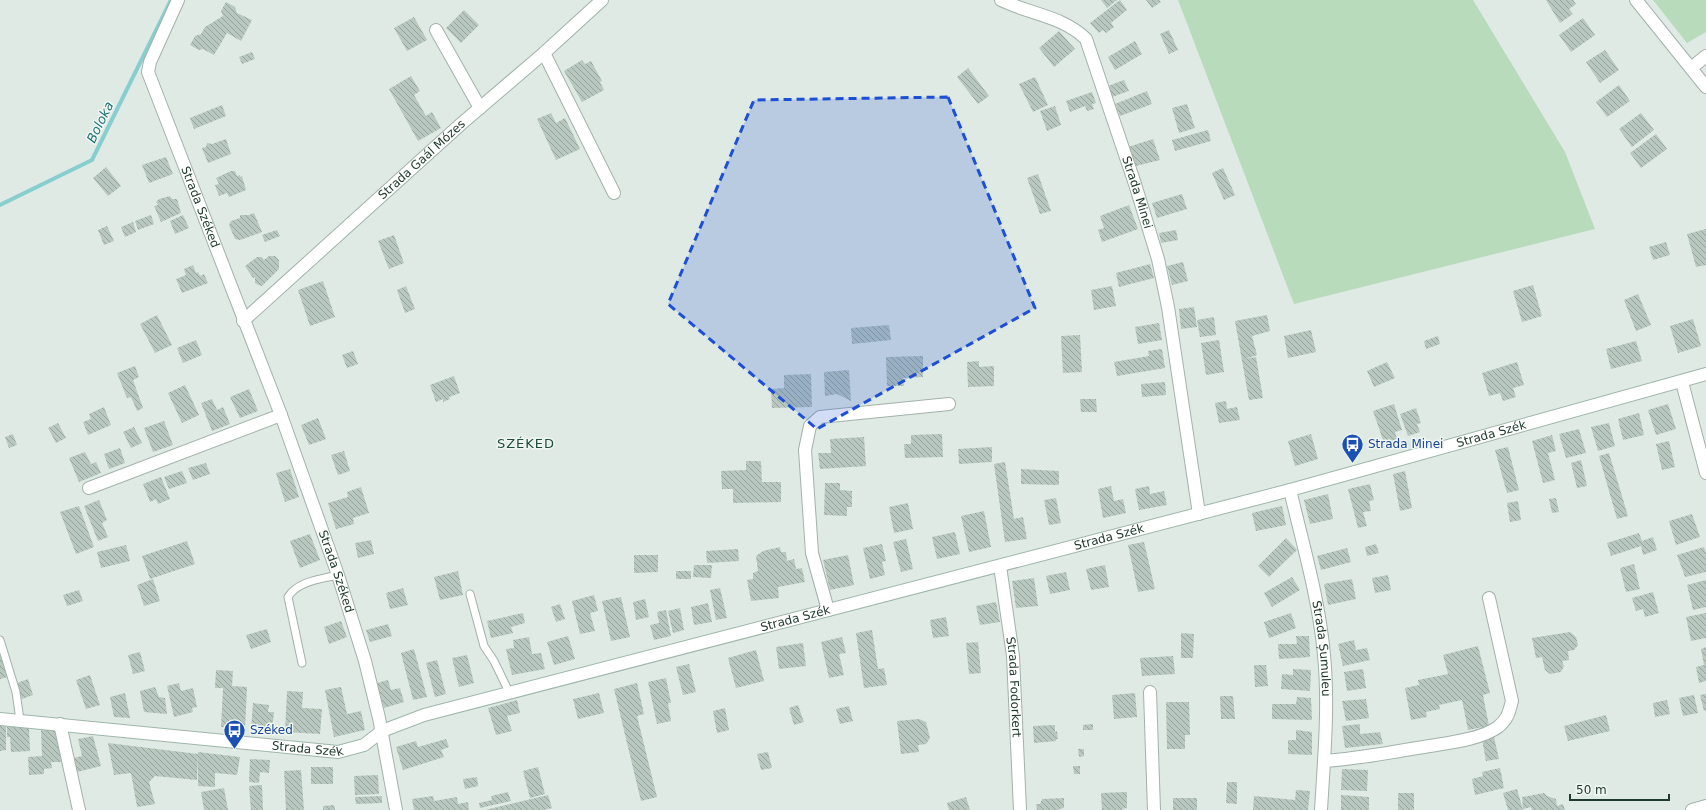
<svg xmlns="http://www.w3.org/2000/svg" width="1706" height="810" viewBox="0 0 1706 810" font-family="'DejaVu Sans',sans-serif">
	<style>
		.grass { fill: #b8dbbc }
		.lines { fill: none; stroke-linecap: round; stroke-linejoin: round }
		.stream { stroke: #87cfcf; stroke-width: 4 }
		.building { fill: url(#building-back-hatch) }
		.lane-casing { stroke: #a2b2aa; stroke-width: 9 }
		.street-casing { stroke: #a2b2aa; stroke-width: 14 }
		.secondary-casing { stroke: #9fb6aa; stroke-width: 14 }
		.lane { stroke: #fff; stroke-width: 7 }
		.street { stroke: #fff; stroke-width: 12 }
		.secondary { stroke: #fff; stroke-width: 12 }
		.marked { fill: #1d4ed8; fill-opacity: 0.2; stroke: #1d4ed8; stroke-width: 3; stroke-dasharray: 8 5; stroke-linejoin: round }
		.labels { text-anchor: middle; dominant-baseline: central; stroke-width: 3; stroke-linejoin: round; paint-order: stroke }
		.street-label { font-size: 12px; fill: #213a2f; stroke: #f0f7f2 }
		.transit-label { font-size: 12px; fill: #164399; stroke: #f0f7f2; text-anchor: start }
		.water-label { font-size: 13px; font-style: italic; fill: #1c7375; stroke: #f0f7f2 }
		.neighbourhood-label { font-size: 13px; letter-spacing: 1px; fill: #1d4c39; stroke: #f0f7f2 }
	</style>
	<defs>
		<pattern id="building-back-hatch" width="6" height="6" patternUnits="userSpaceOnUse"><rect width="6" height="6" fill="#b8c8bf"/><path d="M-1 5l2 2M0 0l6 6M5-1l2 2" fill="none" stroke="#95a39c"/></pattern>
	</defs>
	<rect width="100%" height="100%" fill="#dfeae4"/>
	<!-- grass -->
	<g class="grass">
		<path d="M1178 0H1473L1565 152 1595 229 1294 304Z"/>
		<path d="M1653 0H1706V32L1687 43Z"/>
	</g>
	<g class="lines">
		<!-- stream -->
		<path class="stream" d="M0 205 92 160 171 0"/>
	</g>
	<!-- building -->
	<g class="building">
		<path d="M1101 0H1117L1107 8Z"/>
		<path d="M1120 0 1127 10 1111 23 1114 27 1106 33 1103 30 1099 33 1090 23Z"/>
		<path d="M1146 0H1159L1161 2 1152 8Z"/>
		<path d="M1546 0H1573L1576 4 1569 9 1573 14 1560 23Z"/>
		<path d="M226 2 235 7 237 13 252 20 241 41 227 33 214 55 203 49 199 50 190 45 195 36 201 34 205 27 223 16 221 11Z"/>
		<path d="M464 10 479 25 461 43 446 28Z"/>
		<path d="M414 17 427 40 407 51 394 28Z"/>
		<path d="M1583 18 1595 35 1571 52 1559 35Z"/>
		<path d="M1169 30 1178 50 1169 54 1160 34Z"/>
		<path d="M1059 31 1075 49 1054 67 1039 48Z"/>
		<path d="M1135 41 1142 54 1115 70 1108 57Z"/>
		<path d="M1605 50 1619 70 1600 83 1586 62Z"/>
		<path d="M252 52 255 59 242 64 239 57Z"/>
		<path d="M582 60 585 64 591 61 602 81 600 82 604 90 582 102 564 71Z"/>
		<path d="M968 68 989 96 978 104 957 77Z"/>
		<path d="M411 76 420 91 414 95 426 116 432 112 441 128 418 141 389 89Z"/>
		<path d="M1035 77 1048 105 1033 112 1019 84Z"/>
		<path d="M1124 80 1129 91 1112 97 1108 86Z"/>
		<path d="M1619 85 1630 101 1607 117 1596 102Z"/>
		<path d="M1147 91 1152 104 1120 116 1115 104Z"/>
		<path d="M1092 92 1096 103 1092 104 1094 109 1087 111 1085 106 1070 112 1066 101Z"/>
		<path d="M1187 104 1195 128 1179 133 1172 108Z"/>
		<path d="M222 105 226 116 194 129 190 118Z"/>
		<path d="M1055 106 1061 125 1047 131 1040 111Z"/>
		<path d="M551 113 556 123 565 118 580 149 556 160 537 119Z"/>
		<path d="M1641 113 1654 130 1632 147 1619 129Z"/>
		<path d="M1208 130 1211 141 1175 151 1172 140Z"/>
		<path d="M1656 134 1667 149 1641 168 1630 153Z"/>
		<path d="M226 139 231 154 208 163 202 148 206 147 207 143 212 144Z"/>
		<path d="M1153 139 1160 160 1136 166 1128 147Z"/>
		<path d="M166 157 173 174 149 183 142 165Z"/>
		<path d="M106 167 121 186 108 196 93 178Z"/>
		<path d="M1223 168 1235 195 1224 200 1212 173Z"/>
		<path d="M231 171H235L237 176 240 175V177L242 176 246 190 229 197 227 193 219 196 215 185 219 184 216 178Z"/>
		<path d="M1038 174 1051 211 1040 214 1027 178Z"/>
		<path d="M1182 194 1187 209 1157 218 1152 203Z"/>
		<path d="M170 196 172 199H177L181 213 161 222 154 206 158 205 156 202 159 199Z"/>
		<path d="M1129 205 1138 229 1102 242 1098 230 1104 228 1100 216Z"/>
		<path d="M254 213 262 232 240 240 235 239 229 225 231 221 240 218V215H249Z"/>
		<path d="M151 215 154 224 138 230 135 221Z"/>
		<path d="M183 215 189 228 175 234 170 221Z"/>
		<path d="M133 222 136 232 125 237 121 227Z"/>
		<path d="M107 226 114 241 104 245 98 230Z"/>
		<path d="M1706 229V265L1696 267 1687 234Z"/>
		<path d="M277 230 280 236 265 242 262 235Z"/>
		<path d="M1176 230 1178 240 1161 243 1159 233Z"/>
		<path d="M394 235 404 263 389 269 378 241Z"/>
		<path d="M1666 242 1670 255 1653 260 1649 247Z"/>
		<path d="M269 256H275L279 260V269L262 286 258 285 255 283V277L253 278 245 266 257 257H262L264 260Z"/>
		<path d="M1183 262 1188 281 1172 285 1167 266Z"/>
		<path d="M1150 264 1154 278 1119 287 1116 273Z"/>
		<path d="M193 265 196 273 198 272 200 276 204 274 208 283 182 293 176 279 186 275 184 269Z"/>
		<path d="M323 281 335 317 310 326 298 290Z"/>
		<path d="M1533 285 1542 316 1522 322 1513 291Z"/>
		<path d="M406 286 415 309 405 313 397 290Z"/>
		<path d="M1112 286 1116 306 1094 310 1091 290Z"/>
		<path d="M1638 294 1651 325 1636 331 1624 300Z"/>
		<path d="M1194 307 1197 327 1181 329 1179 309Z"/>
		<path d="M157 315 172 345 155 353 140 324Z"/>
		<path d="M1267 315 1270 331 1252 336 1257 355 1245 359 1256 357 1263 398 1249 400 1235 321Z"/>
		<path d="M1214 317 1216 335 1200 337 1197 320Z"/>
		<path d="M1693 319 1701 346 1678 353 1670 326Z"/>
		<path d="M1159 323 1162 340 1138 344 1135 327Z"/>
		<path d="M889 325 891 340 852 344 851 328Z"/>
		<path d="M1311 330 1316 352 1288 358 1284 336Z"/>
		<path d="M1080 335 1082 372 1063 373 1061 336Z"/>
		<path d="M1438 336 1440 344 1426 349 1424 341Z"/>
		<path d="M196 340 202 355 183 363 177 348Z"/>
		<path d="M1219 340 1224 372 1206 375 1201 343Z"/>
		<path d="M1636 341 1642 361 1611 369 1606 349Z"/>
		<path d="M1162 349 1165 368 1117 376 1114 362 1149 356 1148 351Z"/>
		<path d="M353 351 358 364 347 368 342 355Z"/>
		<path d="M923 356V377L903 378 904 386H887L886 357Z"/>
		<path d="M979 361V367L994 366V386L968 387 967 362Z"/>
		<path d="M1387 362 1395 378 1374 387 1367 371Z"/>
		<path d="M1517 362 1524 385 1513 388 1516 397 1503 401 1500 393 1489 396 1482 373Z"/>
		<path d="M135 366 139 377 133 380 143 408 137 411 131 397 127 398 117 373Z"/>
		<path d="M849 370 851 401 837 394 825 396 824 372Z"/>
		<path d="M811 374 812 407 772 408 771 389 784 388V375Z"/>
		<path d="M454 376 460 393 449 397 450 399 443 402V399L436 402 430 385Z"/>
		<path d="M1165 382 1166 395 1142 397 1141 384Z"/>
		<path d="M185 385 199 415 182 423 168 393Z"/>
		<path d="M249 389 258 411 240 418 230 397Z"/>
		<path d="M212 399 217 410 223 407 230 424 212 431 201 403Z"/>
		<path d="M1080 399H1096L1097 412H1081Z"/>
		<path d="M1226 401 1227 409 1237 407 1240 420 1219 423 1215 403Z"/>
		<path d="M1394 404 1402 430 1395 432 1397 439 1384 443 1373 411Z"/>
		<path d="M1668 404 1676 429 1656 435 1648 410Z"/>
		<path d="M104 407 111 425 88 435 83 422 91 419 89 414Z"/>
		<path d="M1416 408 1421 423 1417 424 1420 432 1408 436 1400 414Z"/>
		<path d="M1639 413 1644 435 1623 440 1618 419Z"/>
		<path d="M318 418 326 439 309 445 301 425Z"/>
		<path d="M164 421 173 445 153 452 144 428Z"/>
		<path d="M58 423 66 438 56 443 48 428Z"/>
		<path d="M1609 423 1615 446 1598 451 1591 427Z"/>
		<path d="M134 427 142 443 131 448 123 432Z"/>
		<path d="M1579 429 1586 453 1566 458 1559 434Z"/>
		<path d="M13 434 17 445 9 448 5 437Z"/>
		<path d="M942 434 943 457 905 458 904 444H911V435Z"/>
		<path d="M1311 434 1318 459 1295 466 1288 441Z"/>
		<path d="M1552 435 1556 451 1548 453 1555 480 1543 483 1532 441Z"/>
		<path d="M864 437 866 466 820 469 818 453H831L830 439Z"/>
		<path d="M1669 441 1675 467 1662 470 1656 444Z"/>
		<path d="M992 447V462L959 464 958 449Z"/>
		<path d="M1508 447 1519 490 1507 493 1495 450Z"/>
		<path d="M120 448 125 463 109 469 104 454Z"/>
		<path d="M344 451 350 471 338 475 331 455Z"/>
		<path d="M85 452 91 464 96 462 101 473 79 482 69 458Z"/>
		<path d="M1609 453 1628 516 1617 519 1599 456Z"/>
		<path d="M1581 460 1587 486 1577 488 1571 463Z"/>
		<path d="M746 461H761L762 482H781V502L733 503V489H722L721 471 746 470Z"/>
		<path d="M1005 462 1014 519 1023 517 1027 539 1005 542 994 464Z"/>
		<path d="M206 463 210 474 193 480 188 468Z"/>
		<path d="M290 469 299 497 285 502 276 473Z"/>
		<path d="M1021 469 1059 471V485L1021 484Z"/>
		<path d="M182 471 187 483 169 489 164 477Z"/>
		<path d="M1405 471 1412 508 1400 511 1393 474Z"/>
		<path d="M161 477 170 499 158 504 156 499 150 502 143 484Z"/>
		<path d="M825 483H840V490L852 491V507H847V516L824 515Z"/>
		<path d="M1370 484 1374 500 1369 501 1371 511 1363 512 1367 526 1358 528 1348 489Z"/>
		<path d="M1111 486 1114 501 1123 499 1126 513 1103 518 1098 489Z"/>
		<path d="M1149 486 1150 494 1164 491 1167 505 1139 510 1135 489Z"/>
		<path d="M361 487 369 513 353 518 354 524 336 529 328 503 348 497 347 492Z"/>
		<path d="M1328 494 1333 519 1310 524 1304 500Z"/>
		<path d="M1056 498 1061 523 1049 525 1044 500Z"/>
		<path d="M1556 498 1559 512 1552 513 1549 499Z"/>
		<path d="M99 500 107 520 102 523 108 537 98 541 84 506Z"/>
		<path d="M1518 501 1521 520 1510 522 1507 503Z"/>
		<path d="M908 503 913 529 894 533 889 507Z"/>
		<path d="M79 506 94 547 76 554 60 512Z"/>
		<path d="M1282 506 1286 525 1256 531 1252 513Z"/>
		<path d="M984 511 991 547 969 552 961 516Z"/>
		<path d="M1692 514 1700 537 1676 545 1669 521Z"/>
		<path d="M955 532 960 554 937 559 932 537Z"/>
		<path d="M1639 533 1642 541 1653 537 1657 550 1643 555 1641 546 1611 556 1607 543Z"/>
		<path d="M310 534 320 560 300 568 290 541Z"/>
		<path d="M1286 538 1297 550 1269 577 1258 566Z"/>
		<path d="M906 539 913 569 901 572 893 542Z"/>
		<path d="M371 540 374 554 358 558 355 543Z"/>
		<path d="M187 541 195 564 150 579 142 556Z"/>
		<path d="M1144 542 1155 589 1138 592 1128 545Z"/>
		<path d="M882 544 886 561 882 562 885 575 870 579 863 548Z"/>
		<path d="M1376 544 1379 553 1367 556 1365 547Z"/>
		<path d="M126 545 130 561 101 568 97 552Z"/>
		<path d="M780 547 781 552H786L787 561 794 559 796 569 802 568 805 582 778 587 779 598 751 601 747 580 753 579V573L758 571 756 556 763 551Z"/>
		<path d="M1704 547 1706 553V572L1685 577 1677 555Z"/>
		<path d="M1347 548 1351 562 1321 570 1317 556Z"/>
		<path d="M738 549 739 561 707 563 706 551Z"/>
		<path d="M634 555H658V572L634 573Z"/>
		<path d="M848 555 854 585 830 590 823 560Z"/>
		<path d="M1634 564 1640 589 1626 592 1620 568Z"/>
		<path d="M694 565H712L711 578 693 577Z"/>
		<path d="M1105 565 1109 587 1091 590 1086 569Z"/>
		<path d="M458 571 463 595 440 600 434 577Z"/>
		<rect x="676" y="571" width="15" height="8"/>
		<path d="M1066 572 1070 590 1050 594 1046 576Z"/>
		<path d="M1388 575 1391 590 1375 593 1372 578Z"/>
		<path d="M1292 577 1300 590 1272 607 1264 593Z"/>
		<path d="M1034 578 1038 606 1016 608 1012 581Z"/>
		<path d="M153 579 160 601 144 606 137 585Z"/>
		<path d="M1352 579 1356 599 1328 605 1324 584Z"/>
		<path d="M1706 580V607L1693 610 1687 585Z"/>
		<path d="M403 588 408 605 390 609 386 593Z"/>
		<path d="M720 588 727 618 716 620 710 590Z"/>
		<path d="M79 590 83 601 67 606 63 595Z"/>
		<path d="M1653 592 1659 613 1645 617 1643 609 1636 611 1632 598Z"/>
		<path d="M594 595 598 611 590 613 595 631 580 634 572 601Z"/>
		<path d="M621 597 630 637 611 641 602 601Z"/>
		<path d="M645 599 649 617 636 620 633 602Z"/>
		<path d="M996 602 1000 622 980 625 976 606Z"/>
		<path d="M708 603 712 622 694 625 691 607Z"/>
		<path d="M560 604 565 619 556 622 551 607Z"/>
		<path d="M680 608 684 630 673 633 668 611Z"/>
		<path d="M666 610 671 636 654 640 650 625 659 623 657 612Z"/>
		<path d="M523 613 525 623 511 627 513 633 491 638 487 621Z"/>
		<path d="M1291 613 1296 628 1269 638 1264 622Z"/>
		<path d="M1706 613V638L1691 641 1686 617Z"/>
		<path d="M946 617 949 636 933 638 930 620Z"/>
		<path d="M341 621 347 637 329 644 324 627Z"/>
		<path d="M388 624 392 636 370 642 366 630Z"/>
		<path d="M267 629 271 642 251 649 246 635Z"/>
		<path d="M872 630 878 669 884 668 887 685 864 688 856 633Z"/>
		<path d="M1570 632 1576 637 1578 645 1574 650 1568 651 1569 660 1562 661 1564 666 1561 672 1550 674 1545 670 1542 657 1536 658 1532 638Z"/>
		<path d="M1181 633 1194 634 1193 658H1181Z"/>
		<path d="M568 636 575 659 554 665 547 642Z"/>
		<path d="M1296 636H1309L1310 657 1279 659 1278 644H1297Z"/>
		<path d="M529 637 532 654 541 653 545 669 512 675 506 649 514 648 513 640Z"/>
		<path d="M842 637 846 653 839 654 844 675 829 678 821 642Z"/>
		<path d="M1354 640 1356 650 1367 648 1370 660 1343 666 1338 644Z"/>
		<path d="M978 642 981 673 969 674 966 643Z"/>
		<path d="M803 643 806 666 779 669 776 647Z"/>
		<path d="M1478 646 1490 693 1483 695 1489 726 1468 730 1462 700 1439 705 1440 709 1426 712 1427 717 1411 720 1405 688 1419 685 1418 680 1448 674 1443 655Z"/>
		<path d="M1706 647V681L1699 683 1696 667 1704 665 1701 649Z"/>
		<path d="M414 649 427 697 413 700 401 653Z"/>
		<path d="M756 650 764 681 736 688 728 658Z"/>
		<path d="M140 652 145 671 133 674 128 655Z"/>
		<path d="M0 653 8 677 0 679Z"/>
		<path d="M467 655 474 683 459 687 452 658Z"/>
		<path d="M1173 656 1175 674 1142 676 1140 658Z"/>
		<path d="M437 660 446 694 435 697 426 663Z"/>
		<path d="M689 664 696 692 683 695 676 667Z"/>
		<path d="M1254 665H1266L1268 686 1255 687Z"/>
		<path d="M1293 669 1311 670 1310 691 1281 689 1282 674 1293 675Z"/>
		<path d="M1363 669 1366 688 1347 691 1344 672Z"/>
		<path d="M216 670 233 671 232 686 247 687 245 729 221 727 223 688H215Z"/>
		<path d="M90 675 100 705 86 709 76 680Z"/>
		<path d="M666 678 671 703H668L671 721 657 724 648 682Z"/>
		<path d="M28 679 33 695 22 699 17 683Z"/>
		<path d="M388 680 391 690 400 688 404 702 384 708 377 683Z"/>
		<path d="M179 683 181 691 193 688 197 707 192 708 193 712 174 717 167 686Z"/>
		<path d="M637 683 644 714 637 716 657 797 641 801 614 689Z"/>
		<path d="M155 687 159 697 165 698 167 714 144 712 140 691Z"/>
		<path d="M341 687 347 714 361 711 365 730 334 737 325 690Z"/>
		<path d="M287 691 303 692 302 708 322 709 320 734 285 732Z"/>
		<path d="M125 693 130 718 114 717 110 697Z"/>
		<path d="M599 693 604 713 578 719 573 699Z"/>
		<path d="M1135 693 1137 717 1114 719 1112 695Z"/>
		<path d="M1706 694V710L1704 711 1700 695Z"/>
		<path d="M1694 695 1698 713 1683 716 1679 698Z"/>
		<path d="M1220 696H1233L1235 719H1221Z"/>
		<path d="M1297 697 1311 698 1312 720 1272 719V704H1296Z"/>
		<path d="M1366 699 1369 718 1346 721 1342 701Z"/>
		<path d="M517 700 520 713 507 716 512 731 496 735 488 708Z"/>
		<path d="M1667 700 1670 714 1655 717 1653 703Z"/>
		<path d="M1166 702H1189L1190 735H1185V749H1167Z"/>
		<path d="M253 703 269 705 268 712H274L272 731 251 729Z"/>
		<path d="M798 705 804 722 794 725 789 708Z"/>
		<path d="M849 706 853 721 840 724 836 709Z"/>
		<path d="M725 708 729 730 717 733 713 711Z"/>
		<path d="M1606 715 1610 731 1568 741 1564 726Z"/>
		<path d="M919 719 926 722 930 738 926 744 918 745 919 752 901 754 897 721Z"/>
		<path d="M1093 724V730H1083V725Z"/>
		<path d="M1360 724V734L1380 732 1383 744 1345 748 1342 726Z"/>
		<path d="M1055 725V732L1057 731 1058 739H1056V741L1034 743 1033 726Z"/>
		<path d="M0 726H6V750L0 751Z"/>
		<path d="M7 727H29L30 751 11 752 10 737H7Z"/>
		<path d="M59 729 61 762H51L52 768 44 769V774L29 775 28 757 42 756 41 730Z"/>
		<path d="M1296 730 1312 732V755L1288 754V740H1296Z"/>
		<path d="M93 736 101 766 77 772 74 758 82 756 78 739Z"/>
		<path d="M1494 737 1499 759 1486 761 1482 739Z"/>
		<path d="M446 739 449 747 441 750 444 757 403 770 396 747 416 741 418 747Z"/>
		<path d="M108 743 198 754 197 780 155 776 149 782 155 804 137 807 131 773 114 775Z"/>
		<path d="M1078 749H1084V756L1079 757Z"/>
		<path d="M198 752 240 757 237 775 215 773V787L198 786Z"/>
		<path d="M768 752 772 768 761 770 757 754Z"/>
		<path d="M250 759 270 760 269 773 260 772 259 783 249 782Z"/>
		<path d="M1073 766H1080V774H1074Z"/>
		<rect x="311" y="767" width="22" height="17"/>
		<path d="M538 767 545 794 530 798 523 771Z"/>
		<path d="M1500 768 1504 788 1475 795 1472 779 1483 776 1482 772Z"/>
		<path d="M1342 769 1368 770 1367 791 1341 790Z"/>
		<path d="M301 770 304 810H286L284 771Z"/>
		<path d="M378 775 379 794 355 795 354 776Z"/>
		<path d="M477 777 478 786 465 789 463 779Z"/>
		<path d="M1227 782H1237V804L1226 803Z"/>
		<path d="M262 785 263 810H251L249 786Z"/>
		<path d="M224 788 228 810H204L201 792Z"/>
		<path d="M1517 789 1523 810H1508L1503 793Z"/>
		<path d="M1296 790 1310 791 1308 810H1253L1254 796 1295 800Z"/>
		<path d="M508 792 511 801 480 808 479 803 492 800 491 796Z"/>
		<path d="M1127 792V808L1122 809V810H1102L1101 793Z"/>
		<rect x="1398" y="793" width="16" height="17"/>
		<path d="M1544 793 1547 796 1556 799 1557 806 1563 804 1565 810H1532L1531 807 1523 809 1522 797Z"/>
		<path d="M548 795 552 808 544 810H485Z"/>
		<path d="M1341 795 1369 797V810H1341Z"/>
		<path d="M382 796V803L356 804 355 797Z"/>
		<path d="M433 796 434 801 457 797 458 804 468 802 469 810H414L412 799Z"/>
		<path d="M966 797 970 810H949L947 803Z"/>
		<path d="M1064 798V808L1059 809V810H1037L1036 804H1040L1042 799Z"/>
		<rect x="1173" y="798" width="24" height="12"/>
		<path d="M334 805 335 810H323V806Z"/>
	</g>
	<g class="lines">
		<defs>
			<g id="lane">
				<path d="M470 594 484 646 494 661 509 692"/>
				<path d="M0 640 16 692 20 720"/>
				<path d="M302 663 288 597C298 581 321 579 338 575"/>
			</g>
			<g id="street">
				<path id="s1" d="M178 0 150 62 148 72 281 415 338 575 365 661 379 718 396 810"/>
				<path id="s2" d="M1001 0C1029 14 1063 16 1086 39L1135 184 1158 259 1168 307 1199 514"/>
				<path d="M1636 0 1706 87"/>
				<path d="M436 30 480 108"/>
				<path d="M544 53 614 193"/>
				<path d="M1691 68 1706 56"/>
				<path id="s3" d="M243 321 461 124 544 53 602 0"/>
				<path d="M1682 382 1706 473"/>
				<path d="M89 488 281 415"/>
				<path id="s4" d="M1290 490C1303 545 1319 599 1324 655 1329 706 1324 759 1321 810"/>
				<path id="s5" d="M1000 566 1013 656 1020 810"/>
				<path d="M828 610 812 553 805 450 810 426 820 417 949 404"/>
				<path d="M1150 692 1154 810"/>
				<path d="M60 724 79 810"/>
				<path d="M1324 761C1358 759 1391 752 1424 747 1446 743 1480 740 1498 727 1508 719 1509 712 1512 701L1489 598"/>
				<path d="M1692 810 1706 806"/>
			</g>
			<g id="secondary">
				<path id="s6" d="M0 719 338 752 364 745 382 731 424 715 1290 490 1706 374"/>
			</g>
		</defs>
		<!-- lane casing -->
		<use href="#lane" class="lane-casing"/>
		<!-- street casing -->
		<use href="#street" class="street-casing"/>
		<!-- secondary casing -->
		<use href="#secondary" class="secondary-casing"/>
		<!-- lane -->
		<use href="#lane" class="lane"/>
		<!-- street -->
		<use href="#street" class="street"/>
		<!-- secondary -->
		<use href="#secondary" class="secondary"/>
	</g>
	<!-- marked area -->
	<path class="marked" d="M948 97 1035 308 817 429 668 304 754 100Z"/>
	<!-- icons -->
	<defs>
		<symbol id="bus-pin" viewBox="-11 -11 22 30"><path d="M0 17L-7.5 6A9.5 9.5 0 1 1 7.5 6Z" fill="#1a4fb4" stroke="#f0f7f2"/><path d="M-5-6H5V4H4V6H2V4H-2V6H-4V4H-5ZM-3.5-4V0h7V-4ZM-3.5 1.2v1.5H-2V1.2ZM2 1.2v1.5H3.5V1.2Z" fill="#fff"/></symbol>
	</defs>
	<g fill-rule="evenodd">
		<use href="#bus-pin" x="1340" y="432" width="25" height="34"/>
		<use href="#bus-pin" x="222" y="718" width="25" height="34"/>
	</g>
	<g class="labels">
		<!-- street labels -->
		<g class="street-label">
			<text stroke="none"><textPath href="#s3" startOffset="241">Strada Gaál Mózes</textPath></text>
			<text stroke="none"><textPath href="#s2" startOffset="256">Strada Minei</textPath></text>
			<text stroke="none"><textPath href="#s1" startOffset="223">Strada Széked</textPath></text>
			<text stroke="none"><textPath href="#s6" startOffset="1538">Strada Szék</textPath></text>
			<text stroke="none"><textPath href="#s6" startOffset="1142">Strada Szék</textPath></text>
			<text stroke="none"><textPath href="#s1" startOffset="612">Strada Széked</textPath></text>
			<text stroke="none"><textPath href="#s6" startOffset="818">Strada Szék</textPath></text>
			<text stroke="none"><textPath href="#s4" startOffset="162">Strada Șumuleu</textPath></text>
			<text stroke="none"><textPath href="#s5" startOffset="122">Strada Fodorkert</textPath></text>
			<text stroke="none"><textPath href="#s6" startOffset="309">Strada Szék</textPath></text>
		</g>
		<!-- transit labels -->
		<g class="transit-label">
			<text x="1368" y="444">Strada Minei</text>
			<text x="250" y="730">Széked</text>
		</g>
		<!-- water labels -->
		<g class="water-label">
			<text transform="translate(100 122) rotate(-64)">Boloka</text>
		</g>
		<!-- neighbourhood labels -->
		<g class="neighbourhood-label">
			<text x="526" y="443">SZÉKED</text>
		</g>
	</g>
	<!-- scale -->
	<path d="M1570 794v6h99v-6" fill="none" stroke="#213a2f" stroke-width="2"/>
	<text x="1576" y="794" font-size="12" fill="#213a2f" stroke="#f0f7f2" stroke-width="3" paint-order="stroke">50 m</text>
</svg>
